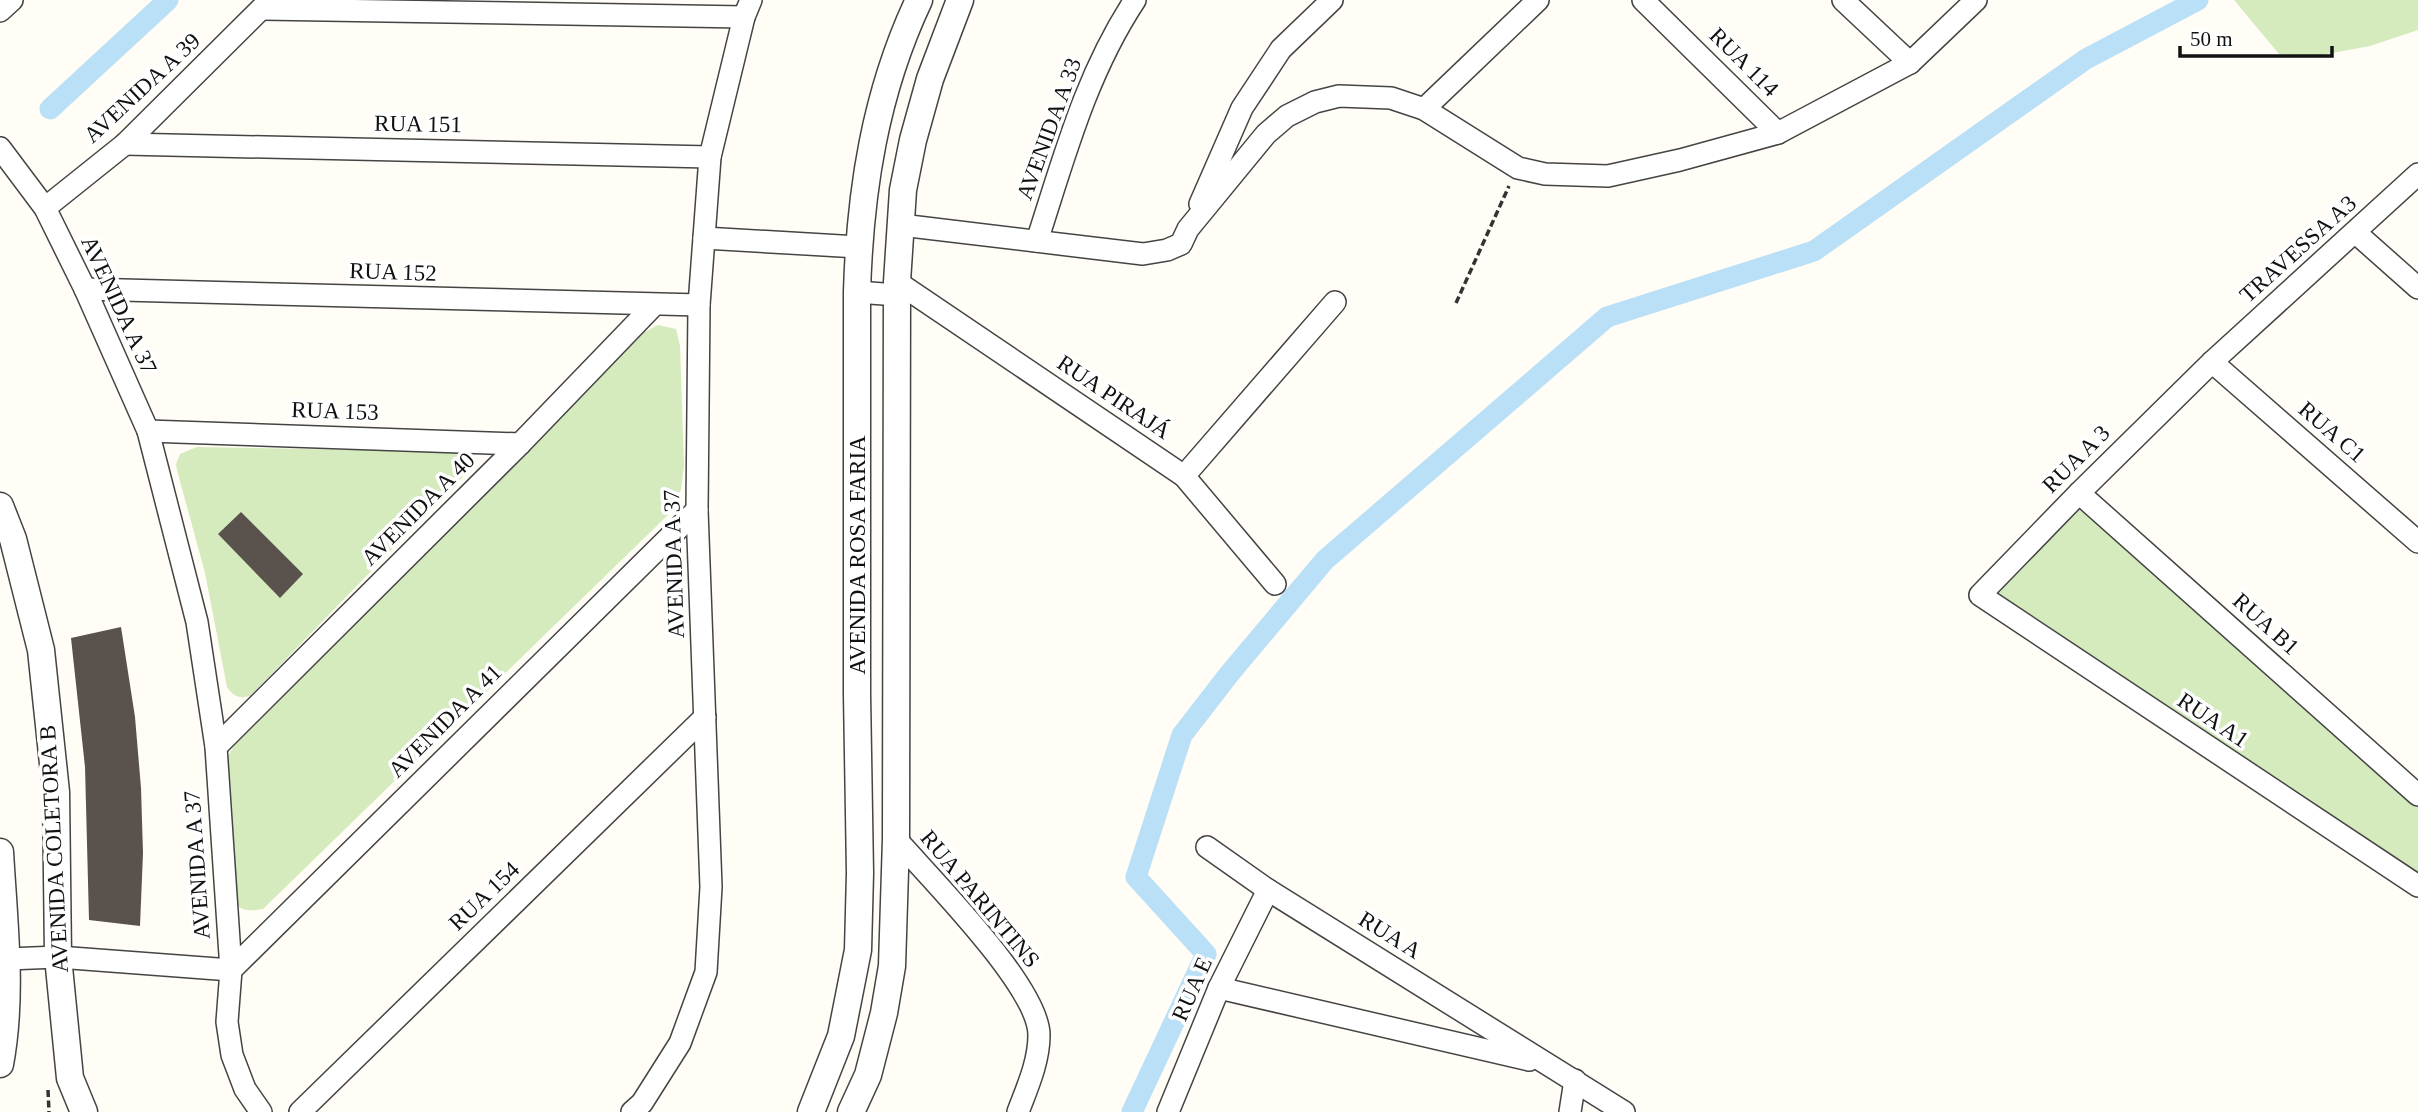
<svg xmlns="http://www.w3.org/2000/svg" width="2418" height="1112" viewBox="0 0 2418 1112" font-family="'Times New Roman',serif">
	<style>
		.green { fill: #d5ebbd }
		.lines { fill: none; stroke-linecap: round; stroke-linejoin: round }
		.canal { stroke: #b9e0f7; stroke-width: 21 }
		.building { fill: #5a524d }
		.minor-casing { stroke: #444; stroke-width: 24 }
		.tertiary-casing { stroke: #444; stroke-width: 29 }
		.path { stroke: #333; stroke-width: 3.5; stroke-dasharray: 7 3.5; stroke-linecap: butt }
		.minor { stroke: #fff; stroke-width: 21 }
		.tertiary { stroke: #fff; stroke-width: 26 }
		.labels { text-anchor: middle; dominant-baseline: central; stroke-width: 7; stroke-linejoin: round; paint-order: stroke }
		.street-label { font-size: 23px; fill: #111; stroke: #fff }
	</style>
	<rect width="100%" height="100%" fill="#fffdf5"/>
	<!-- green -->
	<g class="green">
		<path d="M2234 0H2418V30L2370 46 2316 56 2279 54Z"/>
		<path d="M658 325 676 329 680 346 684 466 681 489 671 512 263 909C239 914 231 905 229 881L227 758 234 746 556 423 641 334Z"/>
		<path d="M197 447 469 452 473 455 476 463 250 696C239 699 233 696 227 687L205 573 177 470 176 464 180 454Z"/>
		<path d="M2078 508 2418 804V875L1998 593Z"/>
	</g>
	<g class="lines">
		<!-- canal -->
		<g class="canal">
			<path d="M50 109 168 0"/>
			<path d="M1132 1112 1206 954 1136 877 1182 735 1230 673 1325 560 1607 317 1814 251 2086 59 2198 0"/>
		</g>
	</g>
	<!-- building -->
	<g class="building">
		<path d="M241 512 303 574 280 598 218 534Z"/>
		<path d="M121 627 135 717 141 788 143 853 140 926 89 920 85 767 71 638Z"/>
	</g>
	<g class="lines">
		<defs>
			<g id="minor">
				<path d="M1643 0 1778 133"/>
				<path d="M1843 0 1910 63"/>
				<path d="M263 9 744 17"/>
				<path d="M0 11 12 0"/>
				<path d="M1424 109 1538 0"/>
				<path d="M125 144 710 157"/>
				<path d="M0 148 45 208 85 289 148 431 197 622 216 747 231 970 227 1022 232 1055 245 1089 261 1112"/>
				<path d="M2418 174 2212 362 2079 493 1980 595 2418 886"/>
				<path d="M1200 204 1242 108 1281 49 1332 0"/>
				<path d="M45 208 125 144 270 0"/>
				<path d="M901 225 1143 254 1167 250 1181 244 1188 229 1266 134 1287 116 1315 102 1339 96 1391 98 1424 109 1518 168 1545 174 1608 176 1680 160 1778 133 1910 63 1976 0"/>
				<path d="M2356 233 2418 288"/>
				<path d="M704 238 858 247"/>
				<path d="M1037 241C1064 158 1086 74 1135 0"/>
				<path d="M897 282 1184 476 1275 584"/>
				<path d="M85 289 699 305"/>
				<path d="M857 292 897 295"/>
				<path d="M2212 362 2418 542"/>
				<path d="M148 431 520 444"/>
				<path d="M1184 476 1335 302"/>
				<path d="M2079 493 2418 795"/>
				<path d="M216 747 520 444 654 305"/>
				<path d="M896 839C930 878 1039 987 1039 1035 1039 1062 1027 1088 1018 1112"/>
				<path d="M1207 847 1268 890 1624 1112"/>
				<path d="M7 959 58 957 231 970 697 510"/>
				<path d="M1219 988 1529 1060"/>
				<path d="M300 1112 705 717"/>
				<path d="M632 1112 642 1103 680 1043 706 972 711 887 697 510 699 305 710 157 744 17 751 0"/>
				<path d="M1168 1112 1219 988 1268 890"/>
				<path d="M1570 1112 1575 1080"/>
			</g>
			<g id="tertiary">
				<path d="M0 506 13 539 41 650 56 792 58 957 70 1078 84 1112"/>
				<path d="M0 852C4 922 13 995 0 1064"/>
				<path d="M811 1112 841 1036 858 950 860 873 857 694V292C860 191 875 93 919 0"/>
				<path d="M851 1112 868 1075 884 1013 892 966 896 839 897 282 903 190 913 140 930 79 960 0"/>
			</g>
		</defs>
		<!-- minor casing -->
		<use href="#minor" class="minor-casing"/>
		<!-- tertiary casing -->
		<use href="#tertiary" class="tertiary-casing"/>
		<!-- path -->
		<g class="path">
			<path d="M1456 303 1509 186"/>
			<path d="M48 1090 49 1112"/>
		</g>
		<!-- minor -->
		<use href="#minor" class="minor"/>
		<!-- tertiary -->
		<use href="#tertiary" class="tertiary"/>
	</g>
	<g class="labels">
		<!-- street labels -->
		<g class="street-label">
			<text transform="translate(1744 62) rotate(45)">RUA 114</text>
			<text transform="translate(142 88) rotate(-43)">AVENIDA A 39</text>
			<text transform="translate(418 124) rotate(1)">RUA 151</text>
			<text transform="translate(1049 129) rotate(-70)">AVENIDA A 33</text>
			<text transform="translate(2298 249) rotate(-42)">TRAVESSA A3</text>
			<text transform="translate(393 272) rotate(2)">RUA 152</text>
			<text transform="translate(119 305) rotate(65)">AVENIDA A 37</text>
			<text transform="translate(1114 397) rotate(34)">RUA PIRAJÁ</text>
			<text transform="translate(335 411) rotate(2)">RUA 153</text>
			<text transform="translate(2332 432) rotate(41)">RUA C1</text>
			<text transform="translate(2076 459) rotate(-45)">RUA A 3</text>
			<text transform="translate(418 509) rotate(-45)">AVENIDA A 40</text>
			<text transform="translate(857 555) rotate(-90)">AVENIDA ROSA FARIA</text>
			<text transform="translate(674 564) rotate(-92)">AVENIDA A 37</text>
			<text transform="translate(2266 624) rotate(42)">RUA B1</text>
			<text transform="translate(2213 720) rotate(34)">RUA A1</text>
			<text transform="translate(445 721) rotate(-45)">AVENIDA A 41</text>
			<text transform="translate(54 849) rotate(-93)">AVENIDA COLETORA B</text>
			<text transform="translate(197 865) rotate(-94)">AVENIDA A 37</text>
			<text transform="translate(484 896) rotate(-44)">RUA 154</text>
			<text transform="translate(980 899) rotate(50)">RUA PARINTINS</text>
			<text transform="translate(1390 935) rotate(32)">RUA A</text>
			<text transform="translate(1192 989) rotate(-66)">RUA E</text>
		</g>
	</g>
	<!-- scale -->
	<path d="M2180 46v10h152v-10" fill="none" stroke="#111111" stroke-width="3.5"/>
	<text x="2190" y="46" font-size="21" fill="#111111" stroke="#ffffff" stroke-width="5" paint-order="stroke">50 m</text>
</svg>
